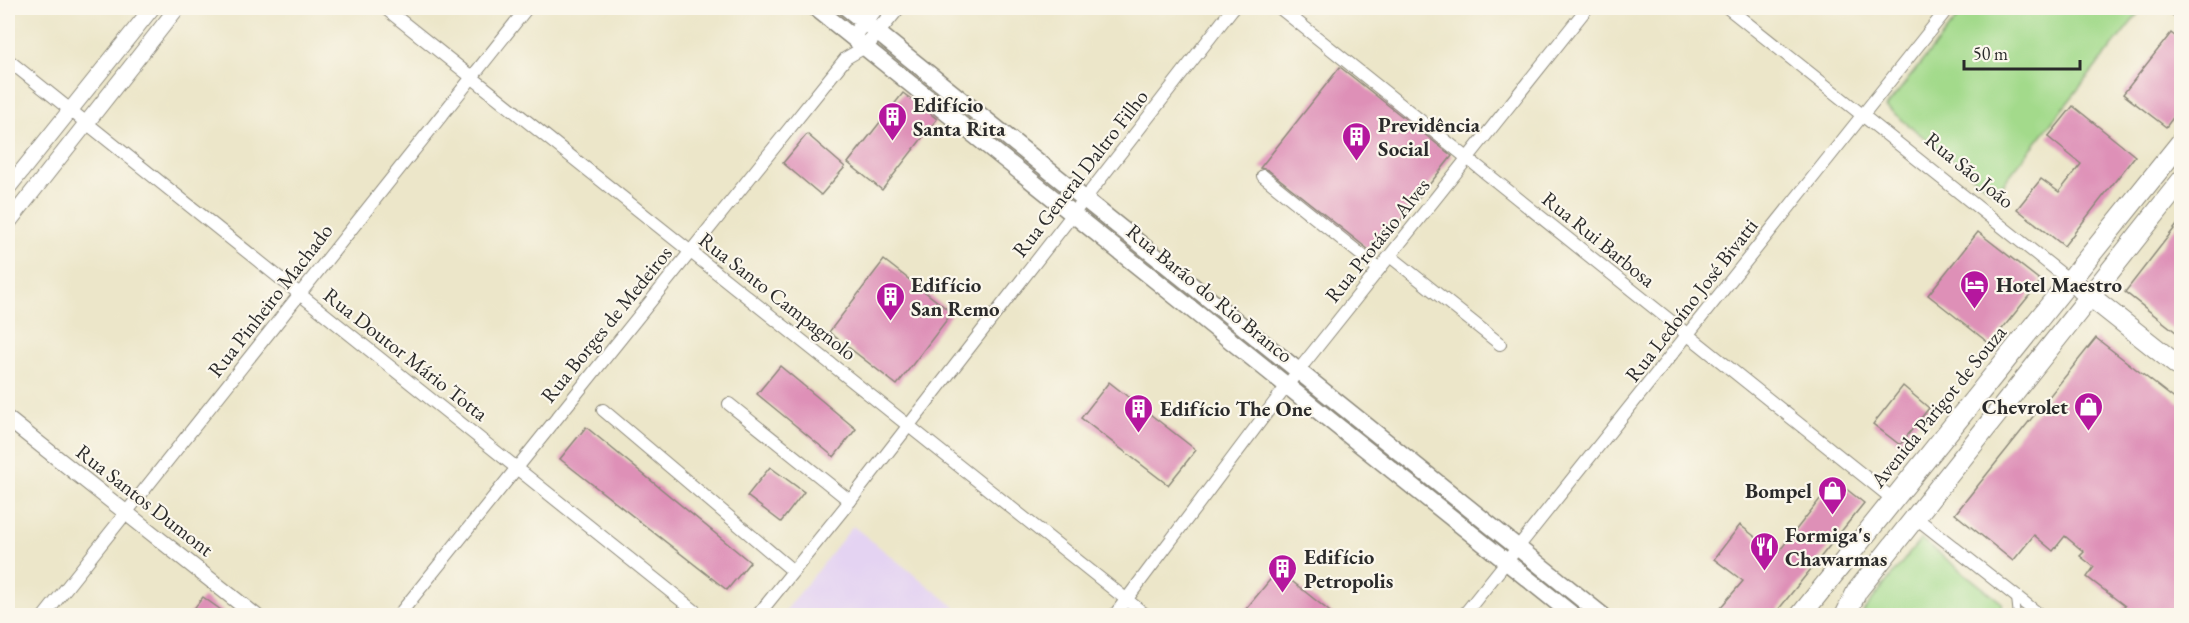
<svg xmlns="http://www.w3.org/2000/svg" width="2189" height="623" viewBox="0 0 2189 623" font-family="'EB Garamond',serif">
	<style>
		.built { fill: #e4d3f2 }
		.green { fill: #a3da8b; stroke: #67825b; stroke-width: 1.5 }
		.building { fill: #de90b7 }
		.lines { fill: none; stroke-linecap: round; stroke-linejoin: round }
		.service-casing { stroke: #8c887a; stroke-width: 8 }
		.minor-casing { stroke: #8c887a; stroke-width: 14 }
		.tertiary-casing { stroke: #8c887a; stroke-width: 17 }
		.secondary-casing { stroke: #8c887a; stroke-width: 19 }
		.primary-casing { stroke: #8c887a; stroke-width: 22 }
		.service { stroke: #fff; stroke-width: 6 }
		.minor { stroke: #fff; stroke-width: 12 }
		.tertiary { stroke: #fff; stroke-width: 15 }
		.secondary { stroke: #fff; stroke-width: 16 }
		.primary { stroke: #fff; stroke-width: 20 }
		.labels { text-anchor: middle; dominant-baseline: central; stroke-width: 4.5; stroke-linejoin: round; paint-order: stroke }
		.poi-label { font-size: 21px; font-weight: bold; fill: #2b2b2b; stroke: #fbf7ec; text-anchor: start }
		.street-label { font-size: 21px; fill: #2b2b2b; stroke: #fbf7ec }
	</style>
	<rect width="100%" height="100%" fill="#fbf7ec"/>
	<filter id="ink" filterUnits="userSpaceOnUse"><feTurbulence type="fractalNoise" baseFrequency=".0167" numOctaves="2"/><feDisplacementMap in="SourceGraphic" scale="12" xChannelSelector="R" yChannelSelector="G"/><feConvolveMatrix kernelMatrix="1 2 1 2 8 2 1 2 1" color-interpolation-filters="sRGB"/></filter>
	<filter id="wash" filterUnits="userSpaceOnUse"><feTurbulence type="fractalNoise" baseFrequency=".008" numOctaves="4" result="noise"/><feDisplacementMap in="SourceGraphic" scale="24" xChannelSelector="R" yChannelSelector="G"/><feGaussianBlur stdDeviation="1.35" result="paint"/><feColorMatrix in="noise" values="0 0 0 0 0 0 0 0 0 0 0 0 0 0 0 0 0 1.4 0 .05"/><feComposite in="paint" operator="in"/></filter>
	<g filter="url(#wash)">
		<rect width="100%" height="100%" fill="#ece6c9"/>
		<!-- built -->
		<path class="built" d="M853 526 965 615H782Z"/>
		<!-- green -->
		<g class="green">
			<path d="M1965 8H2130L2138 14 1995 194 1886 107Z"/>
			<path d="M1921 539 2002 603 2003 615 1862 616 1864 610Z"/>
		</g>
		<g id="blocks">
			<!-- building -->
			<g class="building">
				<path d="M2171 33 2181 41V107L2166 127 2123 94Z"/>
				<path d="M1340 67 1452 156 1374 254 1268 170 1260 168Z"/>
				<path d="M903 93 937 119 882 190 848 163Z"/>
				<path d="M2073 106 2135 156 2064 246 2017 209 2041 179 2059 192 2081 164 2048 137Z"/>
				<path d="M807 134 845 167 821 195 783 163Z"/>
				<path d="M2181 220V336L2125 292Z"/>
				<path d="M1978 232 2041 281 1990 344 1928 295Z"/>
				<path d="M884 260 952 313 897 385 829 332Z"/>
				<path d="M2096 338 2181 404V615H2117L2125 606 2087 577 2094 567 2080 556 2084 552 2065 536 2053 551 2034 535 2013 561 1955 514Z"/>
				<path d="M780 366 856 429 834 457 757 394Z"/>
				<path d="M1109 382 1196 450 1168 485 1081 418Z"/>
				<path d="M1903 386 1929 408 1900 445 1873 424Z"/>
				<path d="M586 427 750 562 727 590 560 459Z"/>
				<path d="M770 467 804 492 781 522 747 496Z"/>
				<path d="M1835 480 1864 503 1774 615H1714L1743 581 1714 559 1740 525 1777 554Z"/>
				<path d="M1278 570 1334 615H1241Z"/>
				<path d="M203 597 228 615H189Z"/>
			</g>
		</g>
	</g>
	<g filter="url(#ink)">
		<use href="#blocks" fill-opacity="0" stroke="#8c887a" stroke-width="1.5"/>
		<g class="lines">
			<defs>
				<g id="service">
					<path d="M2015 598 2017 616"/>
					<path d="M1932 616H1952"/>
				</g>
				<g id="minor">
					<path d="M385 8 1147 616"/>
					<path d="M1280 8 1894 500"/>
					<path d="M1728 8 2069 280"/>
					<path d="M2173 8 2182 14"/>
					<path d="M8 60 701 616"/>
					<path d="M1263 176 1379 269"/>
					<path d="M1390 256 1500 344"/>
					<path d="M729 404 850 501"/>
					<path d="M603 410 793 571"/>
					<path d="M1915 517 2041 616"/>
					<path d="M44 616 527 8"/>
					<path d="M398 616 846 58 865 47"/>
					<path d="M757 616 850 501 1233 8"/>
					<path d="M1114 616 1298 371 1587 8"/>
					<path d="M1463 616 1948 8"/>
				</g>
				<g id="tertiary">
					<path d="M852 37 876 8"/>
					<path d="M865 47 897 8"/>
					<path d="M8 188 152 8"/>
					<path d="M8 223 177 8"/>
					<path d="M8 419 256 616"/>
				</g>
				<g id="secondary">
					<path d="M816 8 1574 616"/>
					<path d="M847 8 1603 616"/>
				</g>
				<g id="primary">
					<path d="M2081 289 2182 369"/>
					<path d="M1800 616 2182 141"/>
					<path d="M1845 616 1857 591 2182 180"/>
				</g>
			</defs>
			<!-- service casing -->
			<use href="#service" class="service-casing"/>
			<!-- minor casing -->
			<use href="#minor" class="minor-casing"/>
			<!-- tertiary casing -->
			<use href="#tertiary" class="tertiary-casing"/>
			<!-- secondary casing -->
			<use href="#secondary" class="secondary-casing"/>
			<!-- primary casing -->
			<use href="#primary" class="primary-casing"/>
			<!-- service -->
			<use href="#service" class="service"/>
			<!-- minor -->
			<use href="#minor" class="minor"/>
			<!-- tertiary -->
			<use href="#tertiary" class="tertiary"/>
			<!-- secondary -->
			<use href="#secondary" class="secondary"/>
			<!-- primary -->
			<use href="#primary" class="primary"/>
		</g>
	</g>
	<!-- icons -->
	<defs>
		<symbol id="building-pin" viewBox="-11 -11 22 30"><path d="M0 17L-7.5 6A9.5 9.5 0 1 1 7.5 6Z" fill="#b5179e" stroke="#fbf7ec"/><path d="M-4-6H4V6H1V3H-1V6H-4ZM-2.5-4.3h1.7v1.8h-1.7ZM.8-4.3h1.7v1.8H.8ZM-2.5-1h1.7V.8h-1.7ZM.8-1h1.7V.8H.8Z" fill="#fff"/></symbol>
		<symbol id="hotel-pin" viewBox="-11 -11 22 30"><path d="M0 17L-7.5 6A9.5 9.5 0 1 1 7.5 6Z" fill="#b5179e" stroke="#fbf7ec"/><path d="M-6-4.5h1.5V1H6V5H4.5V3h-9V5H-6ZM-4 0a1.8 1.8 0 1 1 3.6 0ZM.5 0V-2.5h3Q6-2.5 6 0Z" fill="#fff"/></symbol>
		<symbol id="shop-pin" viewBox="-11 -11 22 30"><path d="M0 17L-7.5 6A9.5 9.5 0 1 1 7.5 6Z" fill="#b5179e" stroke="#fbf7ec"/><path d="M-5-2.5h2.3a2.7 3.5 0 0 1 5.4 0H5L5.5 6h-11ZM-1.5-2.5h3a1.5 2.3 0 0 0-3 0Z" fill="#fff"/></symbol>
		<symbol id="restaurant-pin" viewBox="-11 -11 22 30"><path d="M0 17L-7.5 6A9.5 9.5 0 1 1 7.5 6Z" fill="#b5179e" stroke="#fbf7ec"/><path d="M-5-6h1v4h1v-4h1v4h1v-4h1v5L-1.5 .5V6h-2V.5L-5-1ZM5-6V6H3V1.5H1.5Q1.5-4 5-6Z" fill="#fff"/></symbol>
	</defs>
	<g fill-rule="evenodd">
		<use href="#building-pin" x="876" y="100" width="33" height="45"/>
		<use href="#building-pin" x="1340" y="120" width="33" height="45"/>
		<use href="#hotel-pin" x="1958" y="268" width="33" height="45"/>
		<use href="#building-pin" x="874" y="280" width="33" height="45"/>
		<use href="#shop-pin" x="2072" y="390" width="33" height="45"/>
		<use href="#building-pin" x="1122" y="392" width="33" height="45"/>
		<use href="#shop-pin" x="1816" y="474" width="33" height="45"/>
		<use href="#restaurant-pin" x="1748" y="530" width="33" height="45"/>
		<use href="#building-pin" x="1266" y="552" width="33" height="45"/>
	</g>
	<g class="labels">
		<!-- poi labels -->
		<g class="poi-label">
			<text x="913" y="104">Edifício<tspan x="913" dy="24">Santa Rita</tspan></text>
			<text x="1378" y="124">Previdência<tspan x="1378" dy="24">Social</tspan></text>
			<text x="911" y="284">Edifício<tspan x="911" dy="24">San Remo</tspan></text>
			<text x="1996" y="284">Hotel Maestro</text>
			<text x="2068" y="406" text-anchor="end">Chevrolet</text>
			<text x="1160" y="408">Edifício The One</text>
			<text x="1812" y="490" text-anchor="end">Bompel</text>
			<text x="1785" y="534">Formiga's<tspan x="1785" dy="24">Chawarmas</tspan></text>
			<text x="1304" y="556">Edifício<tspan x="1304" dy="24">Petropolis</tspan></text>
		</g>
		<!-- street labels -->
		<g class="street-label">
			<text transform="translate(1970 170) rotate(39)">Rua São João</text>
			<text transform="translate(1080 173) rotate(-52)">Rua General Daltro Filho</text>
			<text transform="translate(1599 239) rotate(39)">Rua Rui Barbosa</text>
			<text transform="translate(1377 240) rotate(-51)">Rua Protásio Alves</text>
			<text transform="translate(1210 293) rotate(39)">Rua Barão do Rio Branco</text>
			<text transform="translate(778 296) rotate(38)">Rua Santo Campagnolo</text>
			<text transform="translate(270 300) rotate(-52)">Rua Pinheiro Machado</text>
			<text transform="translate(1691 300) rotate(-52)">Rua Ledoíno José Bivatti</text>
			<text transform="translate(606 324) rotate(-51)">Rua Borges de Medeiros</text>
			<text transform="translate(406 354) rotate(38)">Rua Doutor Mário Totta</text>
			<text transform="translate(1938 406) rotate(-51)">Avenida Parigot de Souza</text>
			<text transform="translate(145 500) rotate(38)">Rua Santos Dumont</text>
		</g>
	</g>
	<!-- margin -->
	<rect width="2189" height="623" fill="none" stroke="#fbf7ec" stroke-width="30"/>
	<!-- scale -->
	<path d="M1964 60v9h116v-9" fill="none" stroke="#2b2b2b" stroke-width="3"/>
	<text x="1973" y="60" font-size="18" fill="#2b2b2b" stroke="#fbf7ec" stroke-width="4.5" paint-order="stroke">50 m</text>
</svg>
